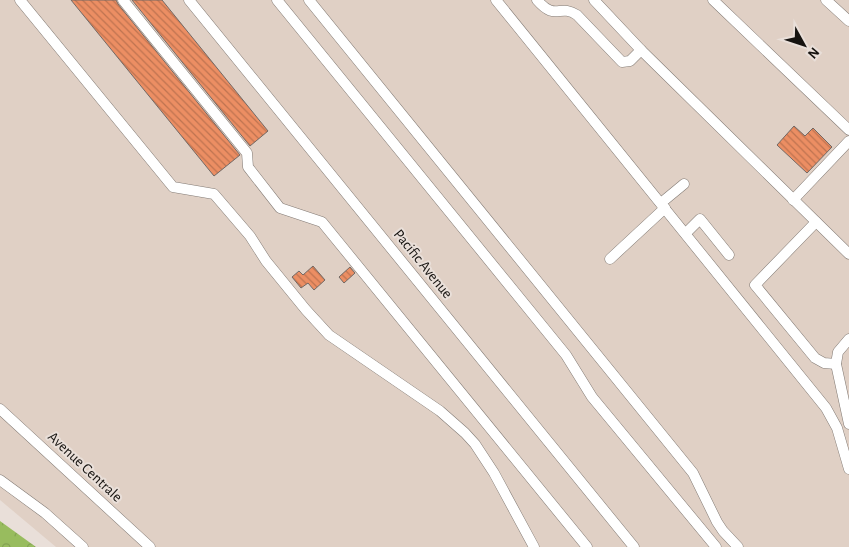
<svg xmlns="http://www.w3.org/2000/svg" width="849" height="547" viewBox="0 0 849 547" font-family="'Alegreya Sans',sans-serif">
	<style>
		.built { fill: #e0d0c5 }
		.forest { fill: url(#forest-crowns) }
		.building { fill: url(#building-back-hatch); stroke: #726965 }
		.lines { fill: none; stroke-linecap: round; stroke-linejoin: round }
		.minor-casing { stroke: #837b75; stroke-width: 11 }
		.minor { stroke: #fff; stroke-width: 10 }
		.labels { text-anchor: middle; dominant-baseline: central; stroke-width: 4; stroke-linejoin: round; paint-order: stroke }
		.street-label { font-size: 15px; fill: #161310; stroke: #e9dfd9 }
	</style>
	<defs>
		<pattern id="forest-crowns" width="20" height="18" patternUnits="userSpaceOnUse" patternTransform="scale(1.25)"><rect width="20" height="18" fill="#98bc5e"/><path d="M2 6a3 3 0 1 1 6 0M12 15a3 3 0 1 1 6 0" fill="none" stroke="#82a151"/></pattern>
		<pattern id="building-back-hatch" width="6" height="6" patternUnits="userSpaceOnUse" patternTransform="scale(1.25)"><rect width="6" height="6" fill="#ec8e63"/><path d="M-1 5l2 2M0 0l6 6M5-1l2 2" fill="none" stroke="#be7350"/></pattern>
	</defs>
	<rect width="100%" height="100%" fill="#e9dfd9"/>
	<!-- built -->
	<path class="built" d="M0 0H849V547H56L0 500Z"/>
	<!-- forest -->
	<path class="forest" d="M0 521 36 547H0Z"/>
	<!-- building -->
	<g class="building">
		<path d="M71 0H116L118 4 240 155 214 176Z"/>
		<path d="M132 0H162L268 131 250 146Z"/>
		<path d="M794 126 805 136 813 128 832 147 807 173 777 145Z"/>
		<path d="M313 266 325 280 314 290 308 283 301 288 292 277 299 271 303 275Z"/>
		<path d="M350 267 355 273 344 283 339 277Z"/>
	</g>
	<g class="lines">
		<defs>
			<g id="minor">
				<path d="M20 0 173 187 214 194 250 236 266 261 306 310 329 335 440 411 465 433 475 444 494 473 534 547"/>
				<path d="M123 0 247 153 248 167 280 208 322 222 587 547"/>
				<path d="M189 0 634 547"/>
				<path d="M277 0 566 355 592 397 716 547"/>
				<path d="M309 0 693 473 717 522 723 531 738 547"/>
				<path d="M496 0 826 408 837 428 849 469"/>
				<path d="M537 0C556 22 559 3 577 15L622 62 630 61 641 50"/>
				<path d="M594 0 641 50 849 254"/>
				<path d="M713 0 849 130"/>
				<path d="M826 0 849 21"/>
				<path d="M793 200 849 141"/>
				<path d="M661 203 684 184"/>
				<path d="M816 222 755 285 815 358 824 363 836 364"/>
				<path d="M686 233 700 219 729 255"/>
				<path d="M610 259 665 208"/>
				<path d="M849 339 838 352 836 364 849 424"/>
				<path d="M0 409 150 547"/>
				<path d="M0 480 45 513 83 547"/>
			</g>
		</defs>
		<!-- minor casing -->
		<use href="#minor" class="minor-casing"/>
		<!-- minor -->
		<use href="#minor" class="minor"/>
	</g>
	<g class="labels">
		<!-- street labels -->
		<g class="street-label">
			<text transform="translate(423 264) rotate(51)">Pacific Avenue</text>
			<text transform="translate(85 467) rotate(43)">Avenue Centrale</text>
		</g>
	</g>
	<!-- north arrow -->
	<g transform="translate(804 45) rotate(130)" stroke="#e9dfd9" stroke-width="4" paint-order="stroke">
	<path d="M0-4L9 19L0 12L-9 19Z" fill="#161310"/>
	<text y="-8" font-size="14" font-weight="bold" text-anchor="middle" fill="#161310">N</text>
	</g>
</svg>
